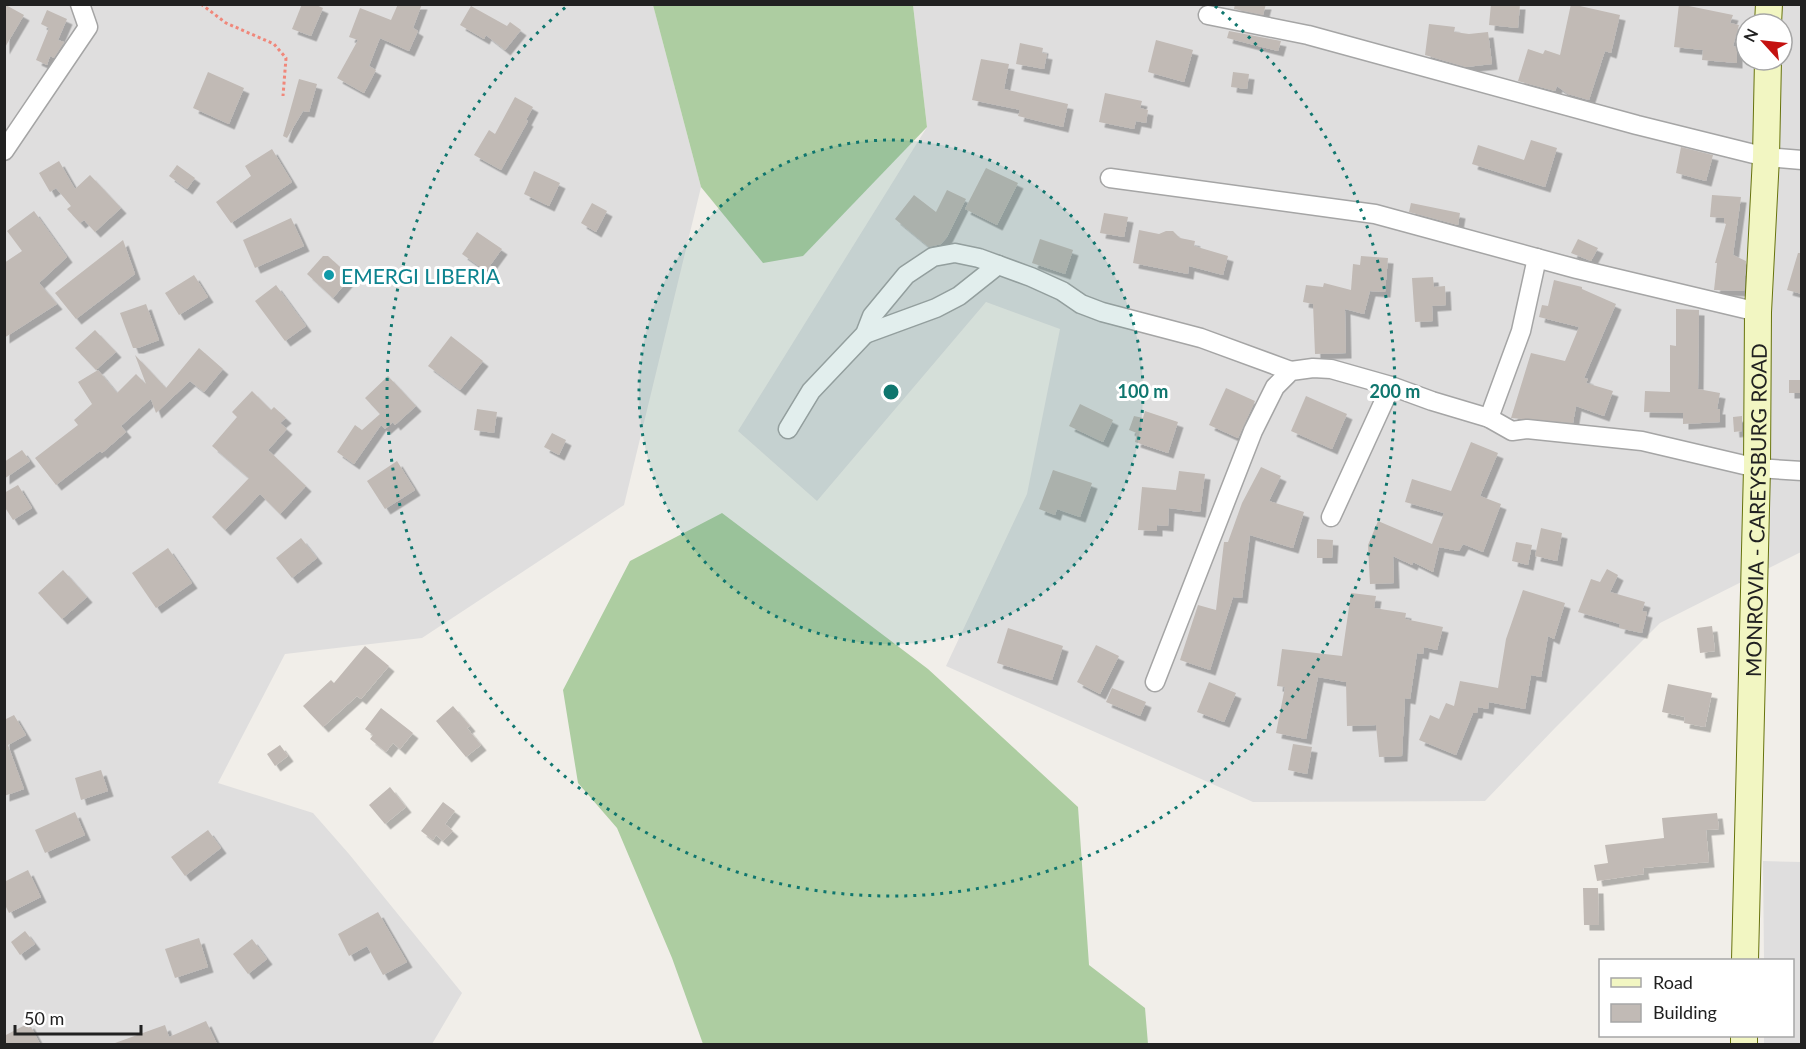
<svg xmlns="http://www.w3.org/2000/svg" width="1806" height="1049" viewBox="0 0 1806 1049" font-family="Lato,sans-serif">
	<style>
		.residential { fill: #dfdede; fill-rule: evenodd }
		.forest { fill: #adcda1 }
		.building { fill: #c1bab5; filter: url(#shadow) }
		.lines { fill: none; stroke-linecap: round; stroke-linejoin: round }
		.street-casing { stroke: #a5a5a5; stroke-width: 21 }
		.secondary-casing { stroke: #67730d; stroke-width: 28 }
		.path { stroke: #f0877a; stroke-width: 3; stroke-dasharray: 3 3; stroke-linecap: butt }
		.street { stroke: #fff; stroke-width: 18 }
		.secondary { stroke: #f2f6c2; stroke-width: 26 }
		.ring { fill: none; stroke: #0f766e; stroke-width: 3; stroke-dasharray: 3 6 }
		.culture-dot { fill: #0f9aa8; stroke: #fff; stroke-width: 2 }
		.labels { text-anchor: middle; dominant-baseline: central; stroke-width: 6; stroke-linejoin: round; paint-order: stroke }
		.culture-label { font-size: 21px; fill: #0d838f; stroke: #fff; text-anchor: start }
		.street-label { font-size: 21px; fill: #212121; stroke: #fff }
		.centre { fill: #0f766e; stroke: #fff; stroke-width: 3 }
		.ring-label { font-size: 18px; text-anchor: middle; font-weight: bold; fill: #0f766e; stroke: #fff; stroke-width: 6; stroke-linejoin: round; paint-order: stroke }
	</style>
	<defs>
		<filter id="shadow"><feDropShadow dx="5.5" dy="5.5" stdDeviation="0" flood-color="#0004"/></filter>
	</defs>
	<rect width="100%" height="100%" fill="#f1eee9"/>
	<!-- residential -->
	<g class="residential">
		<path d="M5 5H653L701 187 624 505 422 638 285 654 218 783 313 813 349 854 462 993 432 1044H5Z"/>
		<path d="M913 5H1801V552L1660 623 1555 728 1485 801 1253 802 946 666 1027 494 1060 329 986 302 817 501 738 431 927 127ZM1746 24H1782V60H1746Z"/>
		<path d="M1763 861 1801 862V1044H1764V1036H1792V960H1764Z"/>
	</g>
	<!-- forest -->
	<g class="forest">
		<path d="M653 5H913L927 127 803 256 763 263 701 187Z"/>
		<path d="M722 513 928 669 1078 807 1089 965 1145 1008 1148 1044H703L672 958 617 828 578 783 563 690 630 561Z"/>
	</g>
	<!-- building -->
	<g class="building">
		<path d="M4 4 24 15 4 49Z"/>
		<path d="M302 4H314L323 8 311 36 292 29Z"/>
		<path d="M398 4H422L413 28 418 31 409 51 380 38 369 66 376 70 364 93 337 78 358 40 349 37 360 8 391 20Z"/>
		<path d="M1235 4H1266L1263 15 1234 9Z"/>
		<path d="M1491 4H1520L1518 28 1489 25Z"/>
		<path d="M1571 4 1620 15 1611 53 1605 51 1589 100 1568 94 1557 86 1555 91 1518 81 1528 49 1543 54 1545 50 1560 55Z"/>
		<path d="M1679 4 1733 15 1730 23 1739 25 1733 46 1737 47V63L1702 60 1703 50 1674 47Z"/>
		<path d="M471 6 507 26 510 22 521 30 505 50 486 35 484 39 460 25Z"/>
		<path d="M47 10 67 19 58 40 64 42 54 58 50 56 47 65 36 60 49 28 41 24Z"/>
		<path d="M1429 24 1455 27 1454 32 1469 34 1488 32 1492 64 1466 67 1425 55Z"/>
		<path d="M1229 31 1281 41 1278 51 1227 38Z"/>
		<path d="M1156 40 1193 50 1184 82 1148 72Z"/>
		<path d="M1020 43 1043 48 1042 53 1047 54 1044 69 1016 64Z"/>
		<path d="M981 59 1009 64 1004 89 1068 104 1063 127 1018 116 1020 110 972 100Z"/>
		<path d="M208 72 244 88 229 124 193 108Z"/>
		<path d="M1233 72 1249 74 1247 89 1231 87Z"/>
		<path d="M299 79 317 84 309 112 303 111 287 138 283 136Z"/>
		<path d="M1105 93 1142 101 1140 108 1148 110 1146 123 1136 121 1134 129 1099 122Z"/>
		<path d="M515 97 533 107 526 120 528 121 501 170 474 155 489 130 495 134Z"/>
		<path d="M1531 140 1557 148 1545 187 1472 164 1478 145 1524 160Z"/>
		<path d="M1681 147 1713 155 1706 181 1676 173Z"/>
		<path d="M272 149 292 182 231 223 216 202 251 176 245 166Z"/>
		<path d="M59 161 75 189 90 175 121 208 95 232 84 220 80 223 67 209 71 206 56 188 50 192 39 173Z"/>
		<path d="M177 165 195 178 187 189 169 176Z"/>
		<path d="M986 168 1018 183 997 225 965 209Z"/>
		<path d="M534 171 560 183 549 206 524 194Z"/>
		<path d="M947 190 966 199 947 237 941 244 929 247 895 219 914 195 936 212Z"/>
		<path d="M1712 195 1741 197 1733 255 1746 261 1744 291 1714 290 1717 263H1715L1726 224 1724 223V218L1710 217Z"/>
		<path d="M592 203 607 211 596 232 581 223Z"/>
		<path d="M1411 203 1460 213 1458 225 1409 212Z"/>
		<path d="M34 211 67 257 39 283 57 304 4 338V263L22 251 7 231Z"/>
		<path d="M1104 213 1128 217 1124 237 1100 233Z"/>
		<path d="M291 218 304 246 255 268 243 240Z"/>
		<path d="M1139 230 1159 234 1166 231H1173L1180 238 1195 241 1194 246 1228 256 1223 275 1189 266 1188 274 1133 263Z"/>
		<path d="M477 232 502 249 486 271 462 254Z"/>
		<path d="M1040 239 1073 250 1065 274 1032 263Z"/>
		<path d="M1578 239 1598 248 1591 261 1571 253Z"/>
		<path d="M123 240 135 274 76 319 55 293Z"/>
		<path d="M1798 253H1802V294L1787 290Z"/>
		<path d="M323 256H328L351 277 333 298 307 274Z"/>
		<path d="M1361 256 1388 258 1385 292 1370 291 1364 314 1345 309 1346 353 1315 354 1313 304 1303 302 1306 285 1323 287 1324 283 1351 290 1353 264 1360 265Z"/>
		<path d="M194 275 208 297 179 315 165 293Z"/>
		<path d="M1433 277 1434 287 1445 286 1446 305 1432 306 1433 321 1415 322 1412 278Z"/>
		<path d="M1554 280 1582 287V289L1616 304 1584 378 1588 379 1586 383 1613 391 1604 416 1576 406 1573 423 1511 418 1531 353 1565 361 1579 327 1539 317 1542 305 1548 306Z"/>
		<path d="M276 285 306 326 285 341 255 301Z"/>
		<path d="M146 304 159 340 138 348H133L120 313Z"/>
		<path d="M1676 309 1699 310 1698 389 1720 393 1717 409H1720V422L1683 424V413L1644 412 1645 391 1670 392V345L1676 346Z"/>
		<path d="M95 330 116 352 96 370 75 348Z"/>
		<path d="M451 336 483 361 460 390 428 366Z"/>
		<path d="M199 348 223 369 204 392 190 381 156 413 151 399 121 426 126 432 102 453 100 451 56 485 35 458 78 425 74 420 92 404 78 382 98 370 117 393 136 374 146 384 135 355 166 388Z"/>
		<path d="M388 376 416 406 395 425 393 422 385 429 381 425 354 464 337 452 355 425 362 430 380 414 365 398Z"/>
		<rect x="1789" y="380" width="13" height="13"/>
		<path d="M1226 388 1255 401 1238 438 1209 425Z"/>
		<path d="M252 391 271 410 274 407 286 418 280 423 287 429 268 450 306 486 280 514 260 494 225 530 212 517 249 478 212 446 237 417 232 412Z"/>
		<path d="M1306 396 1347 414 1332 449 1291 431Z"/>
		<path d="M1080 404 1113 420 1103 442 1069 426Z"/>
		<path d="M477 409 497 412 494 433 474 430Z"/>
		<path d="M1145 411 1178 422 1168 453 1135 442 1137 433 1129 430 1134 416 1143 418Z"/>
		<path d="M1742 416V431L1734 432 1733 417Z"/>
		<path d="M552 433 566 440 559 455 544 447Z"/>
		<path d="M1471 442 1498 453 1480 496 1501 504 1483 552 1463 544 1459 551 1439 547 1433 572 1413 562 1412 565 1393 556 1394 583 1370 584 1368 545 1378 521 1432 544 1444 513 1405 502 1412 479 1451 491Z"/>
		<path d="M22 450 30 461 4 479V462Z"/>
		<path d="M397 461 415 490 385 509 367 481Z"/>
		<path d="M1261 467 1281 476 1269 501 1304 512 1293 548 1250 535 1242 598 1233 597 1210 670 1180 660 1198 605 1216 610 1224 542H1228L1242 503Z"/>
		<path d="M1053 470 1092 483 1080 517 1057 509 1055 515 1039 509Z"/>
		<path d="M1179 471 1205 474 1200 512 1169 508 1168 526 1157 525V531L1138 530 1142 487 1176 490Z"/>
		<path d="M18 485 32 508 13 520 4 506V493Z"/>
		<path d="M1541 528 1562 533 1557 561 1535 556Z"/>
		<path d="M301 538 317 558 292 578 276 558Z"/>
		<path d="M1317 539 1333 540 1332 558H1317Z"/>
		<path d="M1516 542 1532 545 1528 565 1512 561Z"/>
		<path d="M168 548 192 583 156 608 132 573Z"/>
		<path d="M1607 569 1618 575 1610 592 1645 602 1642 611 1647 612 1642 633 1619 628 1620 624 1578 612 1591 579 1600 582Z"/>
		<path d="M63 570 87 597 62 619 38 593Z"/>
		<path d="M1523 590 1565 603 1554 639 1548 636 1541 677 1531 675 1525 709 1489 702 1488 709 1478 707 1477 713H1473L1456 755 1419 740 1430 715 1439 719 1446 703 1454 706 1460 681 1498 688 1506 639Z"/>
		<path d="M1351 593 1376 596 1374 608 1406 613 1405 619 1443 627 1437 650 1424 647 1423 654 1417 653 1410 699 1405 698 1402 756 1379 757 1376 725 1347 726 1346 682 1318 677 1306 739 1276 733 1285 687 1277 686 1282 649 1342 656Z"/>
		<path d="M1712 626 1715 651 1700 653 1697 628Z"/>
		<path d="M1008 628 1063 646 1052 680 997 663Z"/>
		<path d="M1096 645 1119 656 1100 694 1077 682Z"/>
		<path d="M365 646 389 666 361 699 357 696 323 727 303 706 331 680 334 683Z"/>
		<path d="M1209 682 1236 693 1224 722 1197 712Z"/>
		<path d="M1668 684 1712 693 1705 727 1684 723 1685 717 1662 712Z"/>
		<path d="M1112 688 1146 702 1140 716 1106 702Z"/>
		<path d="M453 706 470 726 467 728 481 745 466 757 436 721Z"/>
		<path d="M381 708 413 733 400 749 393 743 386 752 370 739 373 735 365 729Z"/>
		<path d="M14 715 26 735 8 745 24 789 4 796V720Z"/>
		<path d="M1293 744 1312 747 1307 774 1288 770Z"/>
		<path d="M280 745 288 756 275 766 267 754Z"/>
		<path d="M101 770 108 791 81 800 75 778Z"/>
		<path d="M390 787 406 807 385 824 369 805Z"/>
		<path d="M443 802 455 811 445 824 453 831 443 841 436 835 433 840 421 831Z"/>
		<path d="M75 812 85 835 45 853 35 830Z"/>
		<path d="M1717 813 1719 829 1706 830 1709 862 1643 868 1644 874 1597 881 1594 865 1608 863 1605 845 1664 838 1662 818Z"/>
		<path d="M208 830 221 848 185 876 171 857Z"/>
		<path d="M28 870 41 897 9 913 4 903V882Z"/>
		<path d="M1583 888H1598L1599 925H1584Z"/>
		<path d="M378 912 407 962 383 975 367 946 349 956 338 934Z"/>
		<path d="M25 931 35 944 20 955 11 942Z"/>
		<path d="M199 938 208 967 175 978 165 949Z"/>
		<path d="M252 939 267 959 248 974 233 954Z"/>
		<path d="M206 1021 217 1044H115V1043L165 1025 169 1037Z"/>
		<path d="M29 1023 40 1044H4V1036Z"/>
	</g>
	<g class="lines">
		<defs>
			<g id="street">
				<path d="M1208 15 1308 35 1637 125 1766 157 1802 160"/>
				<path d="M4 151 88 27 80 4"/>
				<path d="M1110 178 1375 214 1577 269 1758 312"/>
				<path d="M865 334 936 308 959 296 998 265"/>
				<path d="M1489 418 1521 331 1537 258"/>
				<path d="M788 429 811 391 865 334 872 316 906 275 933 257 955 253 979 258 1031 277 1062 291 1081 304 1102 312 1201 338 1291 371"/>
				<path d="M1331 517 1391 386"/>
				<path d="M1155 682 1253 431 1275 387 1291 371 1313 368 1331 369 1391 386 1432 401 1489 418 1512 431 1527 429 1642 441 1757 468 1802 471"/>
			</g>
			<g id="secondary">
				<path d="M1768 24 1769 4"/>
				<path id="s1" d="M1745 960 1757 468 1758 312 1766 157 1768 60"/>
				<path d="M1744 1044V1036"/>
			</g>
		</defs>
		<!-- street casing -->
		<use href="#street" class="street-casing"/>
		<!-- secondary casing -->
		<use href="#secondary" class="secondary-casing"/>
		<!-- path -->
		<path class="path" d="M201 4 226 23 274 44 286 58 283 96"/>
		<!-- street -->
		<use href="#street" class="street"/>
		<!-- secondary -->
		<use href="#secondary" class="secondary"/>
	</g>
	<!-- distance rings -->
	<circle cx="891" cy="392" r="252" fill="#0f766e" fill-opacity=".12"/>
	<g class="ring">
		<circle cx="891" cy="392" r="252"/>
		<path d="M1215 6A504 504 0 1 1 567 6"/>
	</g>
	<!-- markers -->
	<circle class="culture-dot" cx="329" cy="275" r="6"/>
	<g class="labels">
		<!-- culture labels -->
		<g class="culture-label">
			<text x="341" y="275">EMERGI LIBERIA</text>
		</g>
		<!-- street labels -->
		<g class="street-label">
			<text stroke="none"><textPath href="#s1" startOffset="450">MONROVIA - CAREYSBURG ROAD</textPath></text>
		</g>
	</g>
	<circle cx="891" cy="392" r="9" class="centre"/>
	<g class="ring-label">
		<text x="1143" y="398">100 m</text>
		<text x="1395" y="398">200 m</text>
	</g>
	<!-- border -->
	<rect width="1806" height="1049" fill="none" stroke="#212121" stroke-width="12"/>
	<!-- legend -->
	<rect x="1599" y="959" width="195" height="78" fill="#ffffff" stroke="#a6a6a6" stroke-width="1.5"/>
	<rect x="1611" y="978" width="30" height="9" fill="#f2f6c2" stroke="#a6a6a6" stroke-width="1.5"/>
	<text x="1653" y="989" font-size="18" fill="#212121">Road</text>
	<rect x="1611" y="1004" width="30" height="18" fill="#c1bab5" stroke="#a6a6a6" stroke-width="1.5"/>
	<text x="1653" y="1019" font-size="18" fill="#212121">Building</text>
	<!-- north arrow -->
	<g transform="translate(1764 42) rotate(297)"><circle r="28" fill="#ffffff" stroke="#a6a6a6" stroke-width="1.5"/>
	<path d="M0-4.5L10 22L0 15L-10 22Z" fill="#c4110f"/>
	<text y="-9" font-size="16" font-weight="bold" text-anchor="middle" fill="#212121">N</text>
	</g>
	<!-- scale -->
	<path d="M15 1025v9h126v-9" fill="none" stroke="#212121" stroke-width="3"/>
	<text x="24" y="1025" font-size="18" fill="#212121" stroke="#ffffff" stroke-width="4.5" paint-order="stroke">50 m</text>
</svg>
